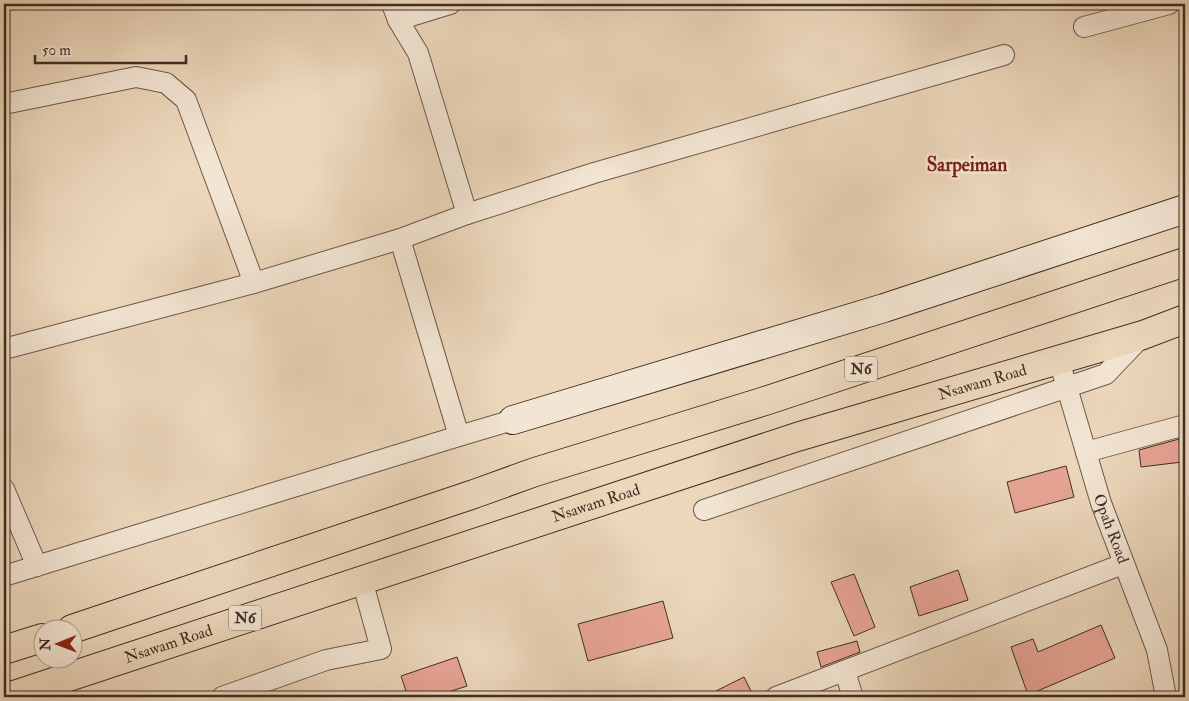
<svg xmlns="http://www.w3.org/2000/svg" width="1189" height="701" viewBox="0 0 1189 701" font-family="'IM FELL Double Pica',serif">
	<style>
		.building { fill: #e8a595; stroke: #402e24 }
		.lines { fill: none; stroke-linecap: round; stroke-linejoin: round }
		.street-casing { stroke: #6b584a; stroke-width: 22 }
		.secondary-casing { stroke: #402e24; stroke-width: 30 }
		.highway-casing { stroke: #402e24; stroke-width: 30 }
		.street { stroke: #f3e5d3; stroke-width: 20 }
		.secondary { stroke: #f3e5d3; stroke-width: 28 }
		.highway { stroke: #ecd7bb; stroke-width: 28 }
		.labels { text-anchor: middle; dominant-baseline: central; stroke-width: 5; stroke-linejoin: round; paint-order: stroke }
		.shield { fill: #f3e5d3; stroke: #766558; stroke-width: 1 }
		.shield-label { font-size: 15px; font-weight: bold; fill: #402e24 }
		.street-label { font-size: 16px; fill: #402e24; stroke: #f3e5d3 }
		.quarter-label { font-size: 19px; font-weight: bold; fill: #7a1f14; stroke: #f3e5d3 }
	</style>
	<rect width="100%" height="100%" fill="#ecd7bb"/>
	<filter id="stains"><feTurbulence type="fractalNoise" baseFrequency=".004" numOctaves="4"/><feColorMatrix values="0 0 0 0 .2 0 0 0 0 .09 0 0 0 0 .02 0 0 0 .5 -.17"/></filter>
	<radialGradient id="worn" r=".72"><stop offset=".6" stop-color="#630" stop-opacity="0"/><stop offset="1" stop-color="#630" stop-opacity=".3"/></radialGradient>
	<!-- building -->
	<g class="building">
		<path d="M1179 439 1182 462 1141 467 1139 450Z"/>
		<path d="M1066 466 1074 497 1015 513 1007 482Z"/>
		<path d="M958 570 968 600 919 616 910 587Z"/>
		<path d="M854 574 875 627 854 636 831 582Z"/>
		<path d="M663 601 673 638 588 661 578 624Z"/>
		<path d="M1101 625 1115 658 1028 695 1011 647 1033 639 1038 652Z"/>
		<path d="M857 641 860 652 821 667 817 652Z"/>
		<path d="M457 657 467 686 433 697H408L401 676Z"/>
		<path d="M744 677 754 697H704Z"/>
	</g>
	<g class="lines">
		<defs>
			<g id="street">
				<path d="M392 4 398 20 418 53 467 214"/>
				<path d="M398 20 450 4"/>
				<path d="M1084 27 1169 4"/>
				<path d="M4 104 136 77 166 83 186 100 254 283"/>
				<path d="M4 349 254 283 400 239 467 214 594 173 1004 55"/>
				<path id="s1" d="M1063 374 1101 503 1157 650 1166 697"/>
				<path d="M459 436 513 420"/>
				<path d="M1086 452 1185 425"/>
				<path d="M4 489 37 566"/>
				<path d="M704 510 1106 374 1143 335"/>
				<path d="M4 576 459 436 400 239"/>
				<path d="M845 672 853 697"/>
				<path d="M222 697 326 660 381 649 362 580"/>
				<path d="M776 697 1123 564"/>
			</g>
			<path id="secondary" d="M513 420 884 308 1185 209"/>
			<g id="highway">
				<path d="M72 629 474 494 535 472 765 401 1185 262"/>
				<path d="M4 650 42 638"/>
				<path id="s2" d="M8 697 797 437 1143 335 1185 319"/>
			</g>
		</defs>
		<!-- street casing -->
		<use href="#street" class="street-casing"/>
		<!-- secondary casing -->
		<use href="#secondary" class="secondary-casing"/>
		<!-- highway casing -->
		<use href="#highway" class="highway-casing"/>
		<!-- street -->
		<use href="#street" class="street"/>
		<!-- secondary -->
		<use href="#secondary" class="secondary"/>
		<!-- highway -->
		<use href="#highway" class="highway"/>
	</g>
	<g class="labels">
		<!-- shield labels -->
		<g class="shield">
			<rect x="845" y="356.5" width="32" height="25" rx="4"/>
			<rect x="229" y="605.5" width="32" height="25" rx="4"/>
		</g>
		<g class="shield-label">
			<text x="861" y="369">N6</text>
			<text x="245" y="618">N6</text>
		</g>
		<!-- street labels -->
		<g class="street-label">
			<text stroke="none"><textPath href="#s2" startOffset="1024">Nsawam Road</textPath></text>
			<text stroke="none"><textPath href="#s2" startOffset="619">Nsawam Road</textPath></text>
			<text stroke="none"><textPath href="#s1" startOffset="162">Opah Road</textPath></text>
			<text stroke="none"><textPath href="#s2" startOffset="169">Nsawam Road</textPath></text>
		</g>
		<!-- quarter labels -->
		<g class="quarter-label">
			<text x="967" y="165">Sarpeiman</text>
		</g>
	</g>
	<!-- margin -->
	<rect width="1189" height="701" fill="none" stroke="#ecd7bb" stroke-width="20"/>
	<rect x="5" y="5" width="1179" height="691" fill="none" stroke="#402e24" stroke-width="2.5"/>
	<rect x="10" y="10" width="1169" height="681" fill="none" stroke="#402e24"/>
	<!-- north arrow -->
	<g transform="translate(58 644) rotate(269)"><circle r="24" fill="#f3e5d3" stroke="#ab9c8d"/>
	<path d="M0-4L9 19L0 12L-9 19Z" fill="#8f2418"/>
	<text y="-8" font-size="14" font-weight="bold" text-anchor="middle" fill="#402e24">N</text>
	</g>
	<!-- scale -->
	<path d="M35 55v8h151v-8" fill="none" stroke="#402e24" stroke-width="2.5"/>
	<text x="42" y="55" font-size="15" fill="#402e24" stroke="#f3e5d3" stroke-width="4" paint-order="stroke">50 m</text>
	<rect width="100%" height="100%" filter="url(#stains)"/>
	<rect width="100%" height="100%" fill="url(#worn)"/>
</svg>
